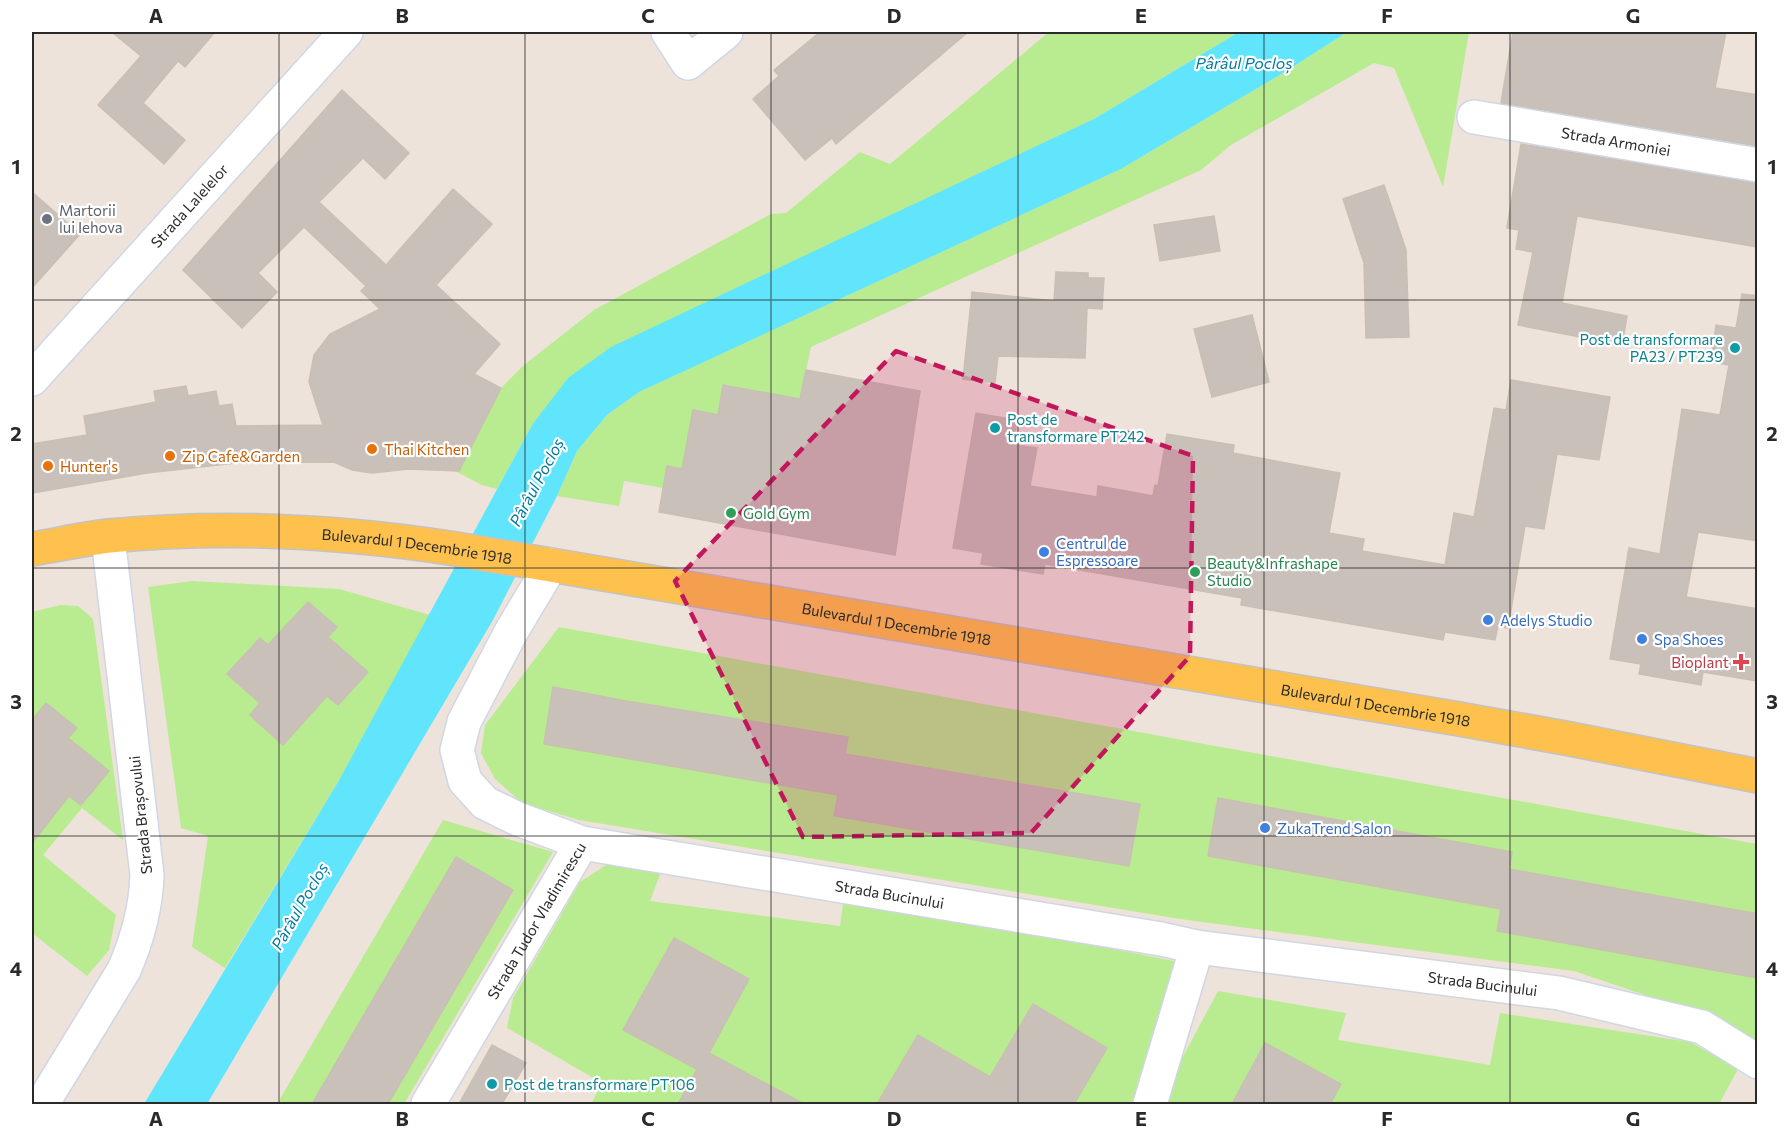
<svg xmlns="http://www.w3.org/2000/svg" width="1789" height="1136" viewBox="0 0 1789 1136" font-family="Commissioner,sans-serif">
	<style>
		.green { fill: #b9eb90 }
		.water { fill: #60e5fc }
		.building { fill: #c9c0ba; stroke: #c9bfb3; stroke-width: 1.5 }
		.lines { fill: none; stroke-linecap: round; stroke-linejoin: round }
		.minor-casing { stroke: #cfd6e5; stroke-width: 36 }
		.major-casing { stroke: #c3c3c3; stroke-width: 36 }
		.minor { stroke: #fff; stroke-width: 33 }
		.major { stroke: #ffc14d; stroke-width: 33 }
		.marked { fill: #c2185b; fill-opacity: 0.2; stroke: #c2185b; stroke-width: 4.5; stroke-dasharray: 12 8; stroke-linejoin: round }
		.grid { fill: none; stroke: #2a2a2a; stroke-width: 1.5; stroke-opacity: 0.55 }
		.worship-dot { fill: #6b7280; stroke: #fff; stroke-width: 2 }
		.culture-dot { fill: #0f9aa8; stroke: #fff; stroke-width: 2 }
		.food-dot { fill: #e8710a; stroke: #fff; stroke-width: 2 }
		.leisure-dot { fill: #2e9e5b; stroke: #fff; stroke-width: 2 }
		.shop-dot { fill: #3f7fe0; stroke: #fff; stroke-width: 2 }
		.health-dot { fill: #e0444e; stroke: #fff; stroke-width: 2 }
		.labels { text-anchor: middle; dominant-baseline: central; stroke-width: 4.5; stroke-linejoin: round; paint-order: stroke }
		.street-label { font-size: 15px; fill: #2a2a2a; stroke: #fff }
		.worship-label { font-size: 15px; fill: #5b616d; stroke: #fff; text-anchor: start }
		.culture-label { font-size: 15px; fill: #0d838f; stroke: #fff; text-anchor: start }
		.food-label { font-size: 15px; fill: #c56008; stroke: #fff; text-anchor: start }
		.leisure-label { font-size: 15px; fill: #27864d; stroke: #fff; text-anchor: start }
		.shop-label { font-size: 15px; fill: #366cbe; stroke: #fff; text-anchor: start }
		.health-label { font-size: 15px; fill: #be3a42; stroke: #fff; text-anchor: end }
		.water-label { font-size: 16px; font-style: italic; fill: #017ba0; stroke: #fff }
		.neatline { fill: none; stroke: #2a2a2a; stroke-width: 2 }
		.grid-label { font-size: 20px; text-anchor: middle; font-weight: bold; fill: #2a2a2a }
	</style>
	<rect width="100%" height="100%" fill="#eee3da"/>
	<!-- green -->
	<g class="green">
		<path d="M1049 32H1239L1094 119 532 425 497 489 482 485 455 471 461 467 501 388 524 365 594 310 771 214 786 213 860 152 890 164Z"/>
		<path d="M1347 32H1469L1443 187 1394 68 1374 63 1231 145 1201 170 811 347 800 399 724 385 718 415 693 411 682 469 663 488 624 481 619 506 557 496 577 451 607 415 639 392 1121 169 1288 70Z"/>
		<path d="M192 581 339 589 430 615 338 782 225 968 192 947 208 836 181 828 148 587Z"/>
		<path d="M60 605 78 606 93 619 123 840 82 808 43 855 116 915 109 950 87 976 32 933V612Z"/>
		<path d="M559 627 1757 844V1051L1692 1011 1574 971 1180 919 579 820 522 803 495 779 481 753 485 725Z"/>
		<path d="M443 820 553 852 404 1104H277Z"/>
		<path d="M630 862 662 869 650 901 840 926 844 896 1179 962 1137 1104H591L602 1083 507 1028 513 998 580 882 606 865Z"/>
		<path d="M1218 991 1346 1013 1338 1040 1490 1065 1500 1013 1690 1042 1738 1069 1719 1104H1163L1170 1081Z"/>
	</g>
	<!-- water -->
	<path class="water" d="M1239 32H1347L1288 70 1121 169 639 392 607 415 577 451 557 496 493 620 207 1104H144L338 782 532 425 568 378 611 347 1094 119Z"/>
	<!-- building -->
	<g class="building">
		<path d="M112 32H215L185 67 178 61 143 103 185 140 164 164 98 105 141 56Z"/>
		<path d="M820 32H968L836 144 832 138 805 160 753 99 779 76 774 70Z"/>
		<path d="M1513 32H1726L1715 88 1758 95V146L1501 103Z"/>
		<path d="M342 90 409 153 385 179 363 158 319 202 386 265 453 189 492 224 436 285 500 344 474 374 501 388 459 471 409 469 372 473 352 470 334 462 236 463 147 473 32 493V444L87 435 84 416 156 402 154 391 186 386 188 396 216 391 219 406 232 404 236 426 323 425 309 382 314 355 330 334 380 309 361 291 366 286 304 227 258 273 277 292 242 328 183 270Z"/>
		<path d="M1521 144 1758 183V247L1577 216 1562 303 1627 316 1622 345 1518 325 1533 252 1516 249 1519 230 1507 228Z"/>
		<path d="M1384 185 1406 250 1409 337 1366 338 1364 263 1343 199Z"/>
		<path d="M32 192 80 234 32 288Z"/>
		<path d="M1214 216 1220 251 1160 261 1154 225Z"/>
		<path d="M1056 272 1088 273V278H1104L1102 309 1087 308 1085 358 998 356 995 383 963 379 972 292 1054 301Z"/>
		<path d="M1742 294 1758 296V541L1698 532 1686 597 1758 609V681L1703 672 1701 685 1639 674 1641 664 1610 659 1629 548 1660 554 1682 409 1720 415 1729 365 1711 362 1716 325 1736 328Z"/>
		<path d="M1252 315 1269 382 1212 397 1194 329Z"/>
		<path d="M806 370 920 391 895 555 659 512 667 466 682 469 693 410 718 415 723 385 800 399Z"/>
		<path d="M1511 380 1610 397 1599 460 1557 454 1544 529 1525 526 1508 628 1498 626 1495 640 1445 632 1443 640 1241 605 1242 598 1045 564 1043 574 981 564 983 553 953 548 976 413 1017 420 1013 445 1037 448 1030 486 1097 497 1098 486 1153 496 1155 485 1158 486 1167 434 1234 445 1233 453 1340 473 1329 533 1364 539 1362 551 1445 565 1454 513 1474 517 1494 408 1506 410Z"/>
		<path d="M308 602 337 627 328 637 368 672 338 705 327 696 283 745 250 715 260 703 227 674 260 638 268 645Z"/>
		<path d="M553 687 626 701 848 737 845 754 1140 804 1129 866 834 816 838 795 544 744Z"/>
		<path d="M46 703 77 728 68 738 109 771 81 805 69 796 32 843V720Z"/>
		<path d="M1218 798 1512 852 1509 869 1758 914V978L1497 931 1501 909 1208 856Z"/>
		<path d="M456 857 513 890 388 1104H312Z"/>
		<path d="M674 938 749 979 709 1053 804 1104H678L697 1069 623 1030Z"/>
		<path d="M1033 1004 1107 1048 1074 1104H877L918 1035 990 1077Z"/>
		<path d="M1265 1043 1341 1084 1330 1104H1232Z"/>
		<path d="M492 1045 526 1063 502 1104H459Z"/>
	</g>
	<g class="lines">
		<defs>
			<g id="minor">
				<path d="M668 32 688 63 726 32"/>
				<path id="s1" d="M1474 117 1758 165"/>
				<path id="s2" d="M32 379 346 32"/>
				<path id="s3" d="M551 565 511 632 464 722 457 750 465 781 485 803 518 819 582 843 1161 939 1197 947 1559 993 1702 1027 1758 1062"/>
				<path d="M42 1104 124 970C137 940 146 908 147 875L108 537"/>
				<path id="s4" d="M428 1104 582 843"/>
				<path d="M1150 1104 1197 947"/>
			</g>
			<g id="major">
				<path id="s5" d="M32 549C57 545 83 539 109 536 224 525 341 531 456 549L1459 719 1565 738 1758 776"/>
			</g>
		</defs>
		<!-- minor casing -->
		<use href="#minor" class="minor-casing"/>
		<!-- major casing -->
		<use href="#major" class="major-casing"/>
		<!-- minor -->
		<use href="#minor" class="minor"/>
		<!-- major -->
		<use href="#major" class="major"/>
	</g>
	<!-- marked area -->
	<path class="marked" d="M896 351 1193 456 1190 656 1031 833 803 837 675 581Z"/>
	<!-- grid -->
	<path class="grid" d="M279 32V1104M525 32V1104M771 32V1104M1018 32V1104M1264 32V1104M1510 32V1104M32 300H1758M32 568H1758M32 836H1758"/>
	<!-- markers -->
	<circle class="worship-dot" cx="47" cy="219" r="6"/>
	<g class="culture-dot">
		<circle cx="1735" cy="348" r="6"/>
		<circle cx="995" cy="428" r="6"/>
		<circle cx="492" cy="1084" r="6"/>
	</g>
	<g class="food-dot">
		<circle cx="372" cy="449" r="6"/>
		<circle cx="170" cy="456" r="6"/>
		<circle cx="48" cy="466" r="6"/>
	</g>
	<g class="leisure-dot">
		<circle cx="731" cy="513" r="6"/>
		<circle cx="1195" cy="572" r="6"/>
	</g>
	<g class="shop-dot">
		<circle cx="1044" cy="552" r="6"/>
		<circle cx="1488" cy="620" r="6"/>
		<circle cx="1642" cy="639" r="6"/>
		<circle cx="1265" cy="828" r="6"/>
	</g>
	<path class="health-dot" d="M1738 653h6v6h6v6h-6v6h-6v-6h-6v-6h6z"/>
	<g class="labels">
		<!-- street labels -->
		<g class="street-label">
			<text stroke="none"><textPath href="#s1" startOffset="144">Strada Armoniei</textPath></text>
			<text stroke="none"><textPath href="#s2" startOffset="234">Strada Lalelelor</textPath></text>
			<text stroke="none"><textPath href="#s5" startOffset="387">Bulevardul 1 Decembrie 1918</textPath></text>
			<text stroke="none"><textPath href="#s5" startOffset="873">Bulevardul 1 Decembrie 1918</textPath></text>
			<text stroke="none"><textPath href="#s5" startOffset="1359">Bulevardul 1 Decembrie 1918</textPath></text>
			<text transform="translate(140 815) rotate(-96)">Strada Brașovului</text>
			<text stroke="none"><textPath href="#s3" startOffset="687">Strada Bucinului</textPath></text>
			<text stroke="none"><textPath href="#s4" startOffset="213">Strada Tudor Vladimirescu</textPath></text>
			<text stroke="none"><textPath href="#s3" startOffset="1287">Strada Bucinului</textPath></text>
		</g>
		<!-- worship labels -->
		<g class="worship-label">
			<text x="59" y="210">Martorii<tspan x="59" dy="17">lui Iehova</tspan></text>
		</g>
		<!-- culture labels -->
		<g class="culture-label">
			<text x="1723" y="339" text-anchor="end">Post de transformare<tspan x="1723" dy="17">PA23 / PT239</tspan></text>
			<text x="1007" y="419">Post de<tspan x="1007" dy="17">transformare PT242</tspan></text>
			<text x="504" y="1084">Post de transformare PT106</text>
		</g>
		<!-- food labels -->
		<g class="food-label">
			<text x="384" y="449">Thai Kitchen</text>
			<text x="182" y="456">Zip Cafe&amp;Garden</text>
			<text x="60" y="466">Hunter's</text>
		</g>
		<!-- leisure labels -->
		<g class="leisure-label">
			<text x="743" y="513">Gold Gym</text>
			<text x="1207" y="563">Beauty&amp;Infrashape<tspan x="1207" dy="17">Studio</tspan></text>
		</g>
		<!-- shop labels -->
		<g class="shop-label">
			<text x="1056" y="543">Centrul de<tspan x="1056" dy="17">Espressoare</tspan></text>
			<text x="1500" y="620">Adelys Studio</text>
			<text x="1654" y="639">Spa Shoes</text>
			<text x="1277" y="828">ZukaTrend Salon</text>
		</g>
		<!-- health labels -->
		<g class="health-label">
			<text x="1729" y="662">Bioplant</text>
		</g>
		<!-- water labels -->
		<g class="water-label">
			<text x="1244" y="62">Pârâul Pocloș</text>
			<text transform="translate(536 482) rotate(-62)">Pârâul Pocloș</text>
			<text transform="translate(299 906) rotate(-60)">Pârâul Pocloș</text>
		</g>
	</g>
	<!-- border -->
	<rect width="1789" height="1136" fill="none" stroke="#ffffff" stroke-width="66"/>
	<rect x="33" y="33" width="1723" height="1070" class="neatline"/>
	<g class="grid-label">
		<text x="156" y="23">A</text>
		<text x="402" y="23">B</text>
		<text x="648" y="23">C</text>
		<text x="894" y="23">D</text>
		<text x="1141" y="23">E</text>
		<text x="1387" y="23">F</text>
		<text x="1633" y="23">G</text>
		<text x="16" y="174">1</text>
		<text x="1772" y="174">1</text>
		<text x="16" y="441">2</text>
		<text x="1772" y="441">2</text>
		<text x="16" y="709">3</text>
		<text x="1772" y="709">3</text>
		<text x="16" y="976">4</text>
		<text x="1772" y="976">4</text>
		<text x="156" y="1126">A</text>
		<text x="402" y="1126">B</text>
		<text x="648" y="1126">C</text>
		<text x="894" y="1126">D</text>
		<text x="1141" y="1126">E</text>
		<text x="1387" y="1126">F</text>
		<text x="1633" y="1126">G</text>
	</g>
</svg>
